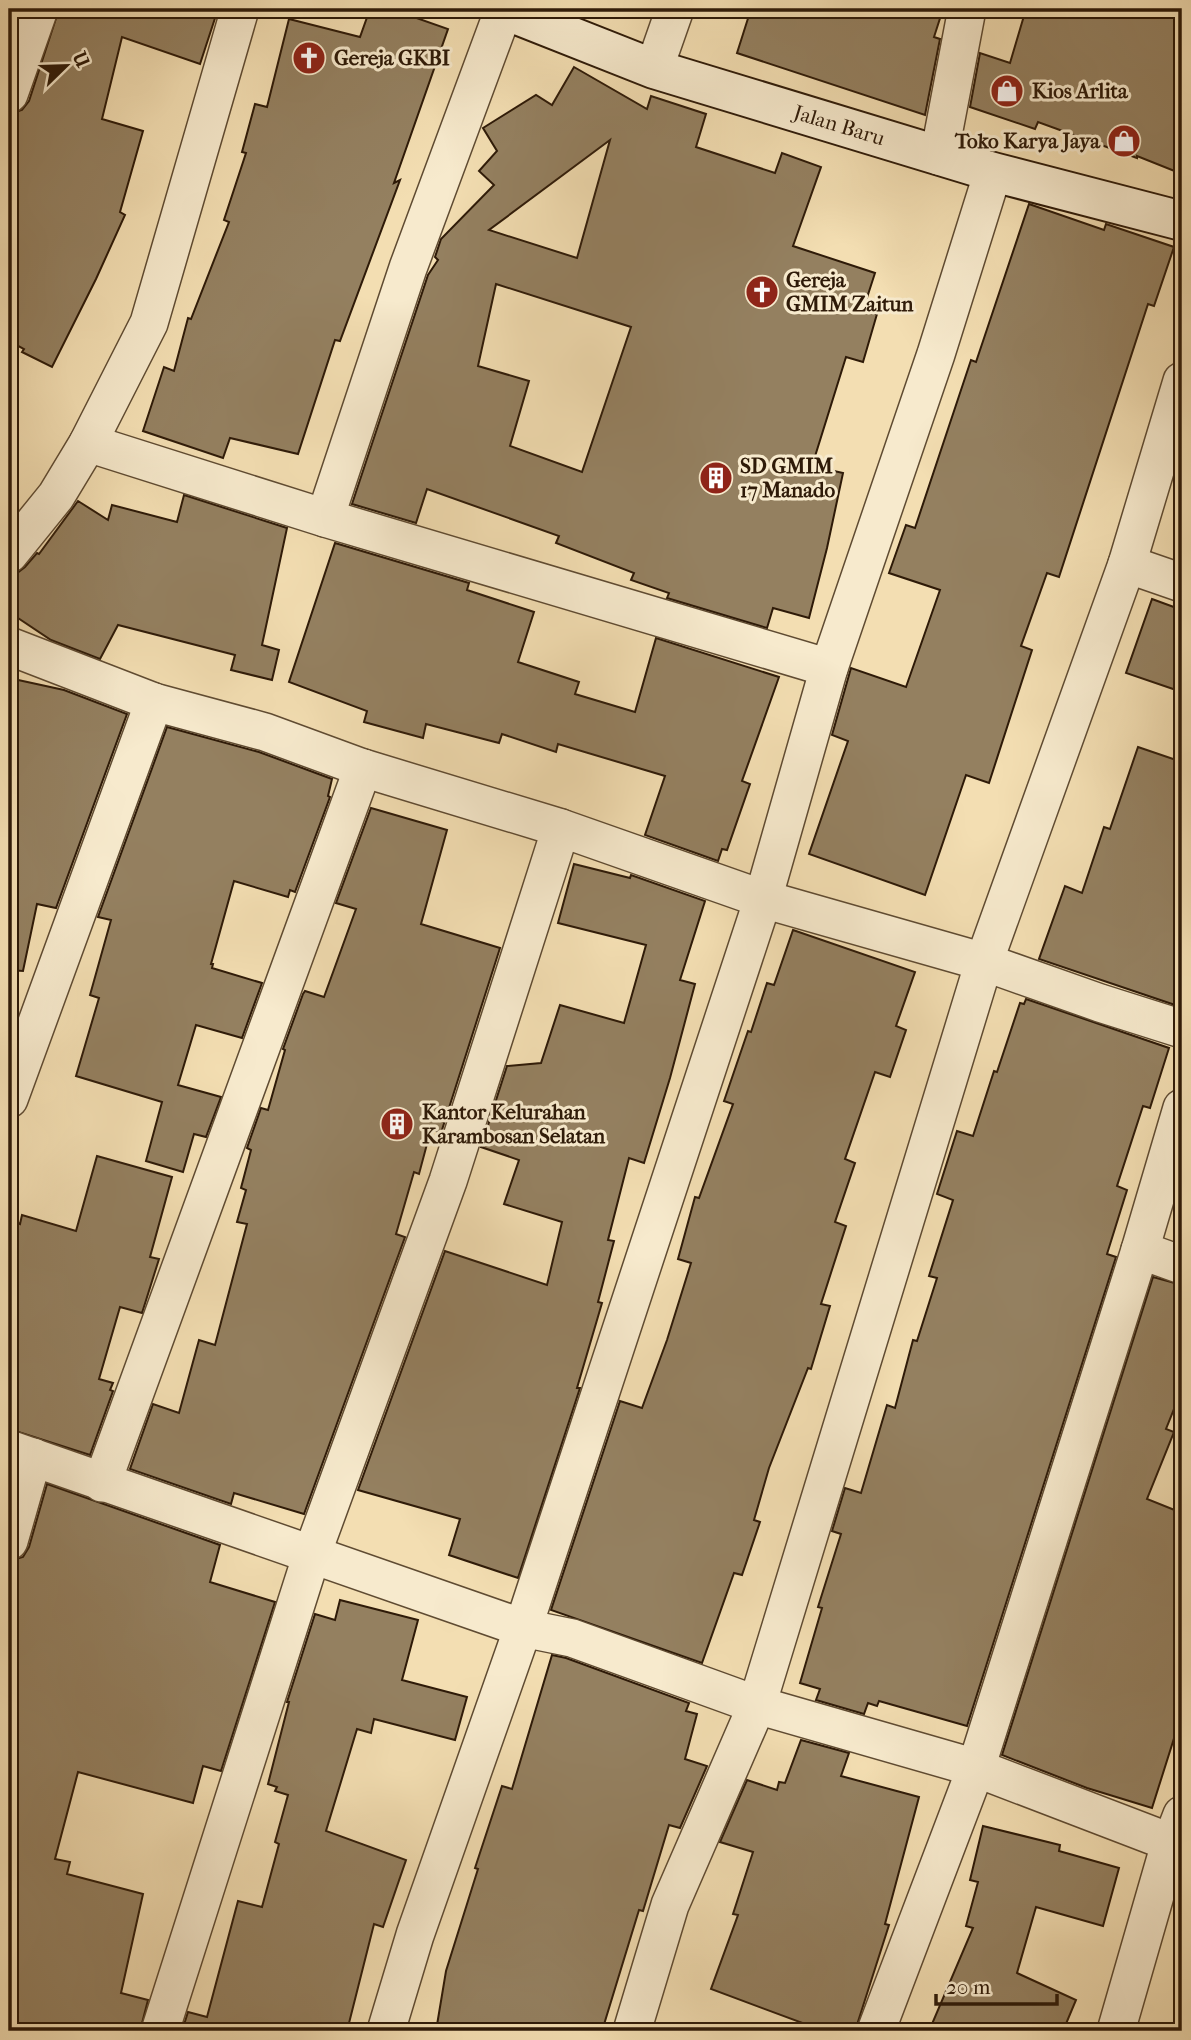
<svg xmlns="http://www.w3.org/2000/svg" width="1191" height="2040" viewBox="0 0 1191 2040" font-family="'IM FELL French Canon',serif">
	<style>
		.building { fill: #948060; stroke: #2e1a08; stroke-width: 2; fill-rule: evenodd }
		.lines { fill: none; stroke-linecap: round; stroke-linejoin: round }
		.street-casing { stroke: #5f4b32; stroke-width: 40 }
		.secondary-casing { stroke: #2e1a08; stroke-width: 42 }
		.street { stroke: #f7eacd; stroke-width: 37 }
		.secondary { stroke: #f7eacd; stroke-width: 38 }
		.labels { text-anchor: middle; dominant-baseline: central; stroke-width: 6; stroke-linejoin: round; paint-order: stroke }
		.poi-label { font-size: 21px; font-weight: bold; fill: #2e1a08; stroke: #f7eacd; text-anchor: start }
		.street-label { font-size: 21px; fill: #2e1a08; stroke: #f7eacd }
	</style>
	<rect width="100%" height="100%" fill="#f3deb2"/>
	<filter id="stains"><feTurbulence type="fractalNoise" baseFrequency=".00286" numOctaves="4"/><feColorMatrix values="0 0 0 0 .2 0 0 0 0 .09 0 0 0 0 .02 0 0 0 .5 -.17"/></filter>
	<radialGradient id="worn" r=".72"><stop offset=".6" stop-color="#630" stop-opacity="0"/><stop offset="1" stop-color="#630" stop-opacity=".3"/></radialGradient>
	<!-- building -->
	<g class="building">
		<path d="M59 9H218L200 64 122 37 102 119 143 131 120 212 125 215 96 279 52 367 22 352 24 349 9 341V114L22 110 29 101Z"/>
		<path d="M370 9H391L448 29 394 183 400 180 340 341 335 340 298 454 230 438 223 458 143 431 164 367 174 371 188 318 191 319 229 222 224 220 246 153 242 152 255 104 267 107 289 19 360 37Z"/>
		<path d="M751 9H943L934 37 940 39 925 115 737 53Z"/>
		<path d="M1026 9H1182V174L1137 156V158L1038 122 1035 129 970 107 980 53 1010 63Z"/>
		<path d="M574 67 647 109 651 96 706 114 696 147 775 173 782 153 821 167 793 246 875 273 863 310 877 314 863 362 846 357 812 466 843 473 827 548 809 618 773 608 767 628 667 598 669 593 631 580 634 573 556 543 559 536 427 489 416 523 352 504 428 275 438 260 435 257 441 239 494 185 479 171 497 151 483 128 536 95 552 105ZM610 140 577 258 489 230ZM496 284 631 327 582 472 510 446 529 381 478 366Z"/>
		<path d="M1029 204 1104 230 1106 224 1174 247 1154 306 1148 304 1059 577 1047 573 1021 646 1032 650 989 783 966 775 925 895 809 854 848 741 832 735 851 668 906 687 940 590 889 573 906 525 915 528 971 360 976 362Z"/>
		<path d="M184 495 287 528 262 645 279 650 272 680 231 670 235 655 118 625 100 659 51 640 9 612V586L16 574 25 567 37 553 39 554 78 501 108 520 112 505 177 522Z"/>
		<path d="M335 543 469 583 467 590 534 612 518 662 579 682 575 694 635 712 656 638 779 677 742 781 750 784 727 850 722 849 718 861 645 835 665 776 558 744 556 752 502 734 499 743 426 724 423 738 364 722 367 711 289 682Z"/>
		<path d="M1152 599 1182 610V692L1126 673Z"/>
		<path d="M9 678 64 690 127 714 56 908 37 904 23 971 9 970Z"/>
		<path d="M167 727 259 752 332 779 328 796 330 797 295 892 290 890 288 897 234 881 211 964H213L212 968 262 983 242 1038 196 1025 178 1085 221 1097 206 1137 194 1134 183 1172 146 1161 162 1102 76 1076 99 998 90 995 111 920 98 917Z"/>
		<path d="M1138 747 1182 762 1181 1007 1039 959 1065 886 1082 893 1104 827 1110 829Z"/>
		<path d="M371 808 447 830 421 924 500 948 441 1133 431 1129 419 1174 414 1172 396 1234 405 1237 304 1514 234 1493 231 1504 130 1469 153 1404 179 1413 199 1340 215 1345 247 1224 237 1222 246 1190 241 1188 251 1150 247 1148 261 1108 268 1110 285 1050 283 1049 303 994 305 991 324 997 356 909 336 903Z"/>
		<path d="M574 864 630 878 631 875 705 901 680 980 695 984 670 1078 644 1163 629 1158 608 1240 614 1241 598 1302 602 1303 577 1388H580L518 1578 449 1555 460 1519 358 1490 445 1251 547 1285 562 1222 504 1204 519 1160 481 1147 507 1066 541 1063 560 1005 624 1023 646 945 558 923Z"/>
		<path d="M793 930 915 972 896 1026 906 1030 890 1077 875 1072 845 1159 855 1163 835 1222 846 1226 821 1304 830 1306 811 1369 808 1368 769 1468 754 1520 760 1522 742 1575 734 1573 702 1663 551 1610 620 1401 642 1408 667 1340 691 1263 678 1259 695 1197 699 1198 733 1104 724 1101 748 1031 751 1032 767 983 774 985Z"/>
		<path d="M1026 999 1169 1048 1150 1108 1143 1106 1117 1186 1127 1190 1107 1254 1116 1257 967 1726 879 1701 877 1706 868 1703 864 1714 816 1700 820 1689 800 1683 822 1608 818 1607 841 1534 832 1531 845 1488 861 1493 887 1405 895 1408 913 1340 917 1341 937 1278 929 1276 953 1200 937 1194 957 1131 973 1136 994 1071 997 1072 1020 1003 1024 1004Z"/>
		<path d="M97 1156 172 1177 150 1257 159 1259 142 1313 120 1307 99 1379 113 1383 110 1390 113 1391 90 1455 9 1429V1219L20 1224 22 1215 76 1231Z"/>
		<path d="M1153 1277 1182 1285V1389L1166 1429 1174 1432 1147 1499 1182 1513V1713L1152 1808 1087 1788 1002 1755Z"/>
		<path d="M47 1484 220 1545 210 1582 275 1602 221 1771 203 1766 193 1803 78 1772 55 1859 70 1862 67 1874 143 1894 121 1993 148 2000 140 2031H9V1561L23 1557 29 1547Z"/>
		<path d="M340 1600 418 1620 402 1680 467 1697 455 1740 374 1719 371 1733 357 1729 326 1831 406 1860 383 1927 374 1924 347 2031H182L188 2012 207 2017 238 1901 262 1907 279 1844 275 1842 288 1795 275 1791 277 1787 268 1784 289 1702H287L315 1614 335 1620Z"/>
		<path d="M552 1655 566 1658 689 1703 686 1711 697 1714 685 1759 707 1766 680 1828 669 1825 643 1911 639 1910 602 2031H436L446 1971 478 1869 475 1868 502 1786 512 1789Z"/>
		<path d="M801 1740 849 1753 841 1776 919 1797 885 1924 889 1925 855 2031H824L711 1989 738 1915 733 1914 753 1852 720 1842 747 1780 777 1790 779 1782 785 1783Z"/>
		<path d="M983 1826 1060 1845 1059 1851 1119 1868 1103 1926 1036 1907 1017 1973 1076 2000 1063 2031H929L973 1928 966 1926 978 1882 970 1880Z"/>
	</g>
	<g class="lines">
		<defs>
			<g id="street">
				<path d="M654 69 675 9"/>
				<path d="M9 94 39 9"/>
				<path d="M939 156 967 9"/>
				<path d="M88 443 325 518 829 668"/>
				<path d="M325 518 408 268 504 9"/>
				<path d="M9 554 56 496 88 443 149 323 240 9"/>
				<path d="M1127 564 1182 583"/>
				<path d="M9 646 154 702 265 732 363 768 561 828 763 899 984 962 1100 1003 1182 1029"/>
				<path d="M9 1099 154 702"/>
				<path d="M1140 1250 1182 1108"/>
				<path d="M9 1449 523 1628 572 1638 757 1705 976 1768 1172 1843"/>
				<path d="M102 1483 363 768"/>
				<path d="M9 1541 33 1457"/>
				<path d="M160 2031 312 1554 448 1181 561 828"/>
				<path d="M386 2031 415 1935 523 1628 763 899 829 668 936 354 993 172"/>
				<path d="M632 2031 670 1905 757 1705 984 962 1127 564 1182 381"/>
				<path d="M876 2031 976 1768 1140 1250 1182 1265"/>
				<path d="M1116 2031 1167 1854 1182 1815"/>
			</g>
			<g id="secondary">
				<path id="s1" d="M502 9 654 69 993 172 1182 221"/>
			</g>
		</defs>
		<!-- street casing -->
		<use href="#street" class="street-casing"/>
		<!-- secondary casing -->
		<use href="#secondary" class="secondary-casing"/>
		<!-- street -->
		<use href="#street" class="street"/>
		<!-- secondary -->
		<use href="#secondary" class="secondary"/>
	</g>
	<!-- icons -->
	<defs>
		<symbol id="church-disc" viewBox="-11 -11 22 22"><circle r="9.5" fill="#8f2418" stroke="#f7eacd"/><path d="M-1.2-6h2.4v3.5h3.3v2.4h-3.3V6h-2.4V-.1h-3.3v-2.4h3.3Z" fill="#fff"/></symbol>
		<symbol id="shop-disc" viewBox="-11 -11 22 22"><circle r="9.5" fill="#8f2418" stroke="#f7eacd"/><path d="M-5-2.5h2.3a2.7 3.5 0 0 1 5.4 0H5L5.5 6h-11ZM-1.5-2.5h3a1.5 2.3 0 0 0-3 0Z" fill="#fff"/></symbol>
		<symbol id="building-disc" viewBox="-11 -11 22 22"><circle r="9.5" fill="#8f2418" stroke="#f7eacd"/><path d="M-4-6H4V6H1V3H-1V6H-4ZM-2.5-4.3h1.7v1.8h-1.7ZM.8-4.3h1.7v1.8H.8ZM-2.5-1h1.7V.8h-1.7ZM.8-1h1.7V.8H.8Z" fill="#fff"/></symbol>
	</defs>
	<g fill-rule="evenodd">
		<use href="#church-disc" x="290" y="39" width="38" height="38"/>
		<use href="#shop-disc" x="988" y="72" width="38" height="38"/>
		<use href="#shop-disc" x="1105" y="122" width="38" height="38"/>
		<use href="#church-disc" x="743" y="273" width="38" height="38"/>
		<use href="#building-disc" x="697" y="459" width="38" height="38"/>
		<use href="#building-disc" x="378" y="1105" width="38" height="38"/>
	</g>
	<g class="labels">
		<!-- poi labels -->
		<g class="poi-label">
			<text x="334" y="58">Gereja GKBI</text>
			<text x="1032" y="91">Kios Arlita</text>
			<text x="1100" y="141" text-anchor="end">Toko Karya Jaya</text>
			<text x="786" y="280">Gereja<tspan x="786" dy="24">GMIM Zaitun</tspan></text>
			<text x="740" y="466">SD GMIM<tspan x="740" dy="24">17 Manado</tspan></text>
			<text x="422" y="1112">Kantor Kelurahan<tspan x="422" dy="24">Karambosan Selatan</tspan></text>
		</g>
		<!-- street labels -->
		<g class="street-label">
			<text stroke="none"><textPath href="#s1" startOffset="357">Jalan Baru</textPath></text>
		</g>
	</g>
	<!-- margin -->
	<rect width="1191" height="2040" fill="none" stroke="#f3deb2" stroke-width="35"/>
	<rect x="10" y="10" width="1170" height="2019" fill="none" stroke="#2e1a08" stroke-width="3.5"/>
	<rect x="18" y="18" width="1156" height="2005" fill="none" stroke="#2e1a08" stroke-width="2"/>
	<!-- north arrow -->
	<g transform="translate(66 66) rotate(67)" stroke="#f7eacd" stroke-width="5" paint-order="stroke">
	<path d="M0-5L12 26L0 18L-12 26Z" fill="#2e1a08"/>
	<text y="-10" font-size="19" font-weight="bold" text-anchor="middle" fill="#2e1a08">U</text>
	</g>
	<!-- scale -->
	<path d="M936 1994v10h121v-10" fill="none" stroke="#2e1a08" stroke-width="3.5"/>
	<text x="946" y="1994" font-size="21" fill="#2e1a08" stroke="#f7eacd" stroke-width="5" paint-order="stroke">20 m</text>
	<rect width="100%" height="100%" filter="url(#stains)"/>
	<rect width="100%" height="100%" fill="url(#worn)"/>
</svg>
